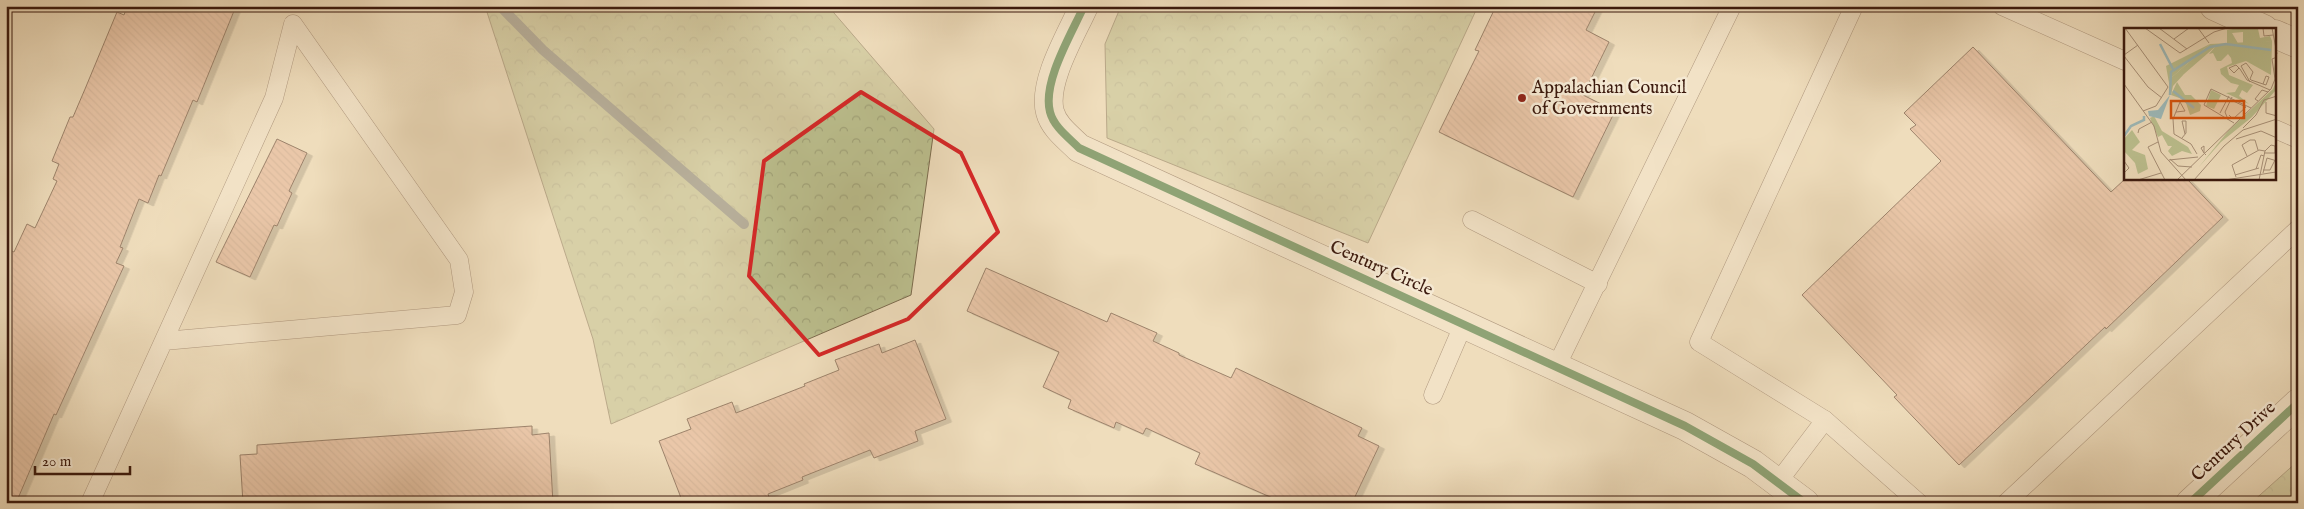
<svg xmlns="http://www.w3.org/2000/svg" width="2304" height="509" viewBox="0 0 2304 509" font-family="'IM FELL English',serif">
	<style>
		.forest { fill: url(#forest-crowns); stroke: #7c6c4e }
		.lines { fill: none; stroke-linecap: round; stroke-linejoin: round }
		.stream { stroke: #767a75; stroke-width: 10 }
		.building { fill: url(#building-back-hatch); stroke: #3b190d; filter: url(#shadow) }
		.service-casing { stroke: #684a39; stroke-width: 19 }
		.minor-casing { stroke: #684a39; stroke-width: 29 }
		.tertiary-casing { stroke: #684a39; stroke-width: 29 }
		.service { stroke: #f5e9d3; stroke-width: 18 }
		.minor { stroke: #f5e9d3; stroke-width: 28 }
		.tertiary { stroke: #f5e9d3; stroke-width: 28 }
		.cycleway-casing { stroke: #f5e9d3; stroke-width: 11 }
		.cycleway { stroke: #1b5e20; stroke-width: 8 }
		.marked { fill: none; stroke: #d62828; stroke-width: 4; stroke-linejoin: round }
		.poi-dot { fill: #8f2418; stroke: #f5e9d3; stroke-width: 2 }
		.labels { text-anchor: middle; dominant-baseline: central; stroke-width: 5; stroke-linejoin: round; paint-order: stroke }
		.poi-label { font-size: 18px; fill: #3b190d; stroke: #f5e9d3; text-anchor: start }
		.street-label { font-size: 18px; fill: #3b190d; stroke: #f5e9d3 }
		.inset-river { fill: none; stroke: #9dbaba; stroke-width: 2.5 }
		.inset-road { fill: none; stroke: #a78f76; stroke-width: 1 }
		.view { fill: #d7530c; fill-opacity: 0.15; stroke: #d7530c; stroke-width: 2.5 }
		.inset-edge { fill: none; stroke: #3b190d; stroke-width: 2.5 }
	</style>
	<defs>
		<pattern id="forest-crowns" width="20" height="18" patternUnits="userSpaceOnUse" patternTransform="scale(1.25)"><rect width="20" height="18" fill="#bcc08f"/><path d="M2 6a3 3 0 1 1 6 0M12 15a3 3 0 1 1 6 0" fill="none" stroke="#a2a47a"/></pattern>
		<pattern id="building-back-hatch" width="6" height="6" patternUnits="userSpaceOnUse" patternTransform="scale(1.25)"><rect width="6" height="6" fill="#e5ae92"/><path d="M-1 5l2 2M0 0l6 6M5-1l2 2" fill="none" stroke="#c5957d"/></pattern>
		<filter id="shadow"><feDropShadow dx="5.5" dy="3" stdDeviation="0" flood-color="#0004"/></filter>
	</defs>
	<rect width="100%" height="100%" fill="#efddbc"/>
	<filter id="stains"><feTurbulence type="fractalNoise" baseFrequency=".004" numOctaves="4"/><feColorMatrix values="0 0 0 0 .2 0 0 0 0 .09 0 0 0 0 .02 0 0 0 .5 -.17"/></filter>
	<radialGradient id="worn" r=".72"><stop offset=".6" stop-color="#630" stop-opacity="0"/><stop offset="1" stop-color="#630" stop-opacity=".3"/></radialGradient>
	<!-- forest -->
	<g class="forest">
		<path d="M485 6H828L934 129 911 295 611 424 593 339Z"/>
		<path d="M1121 6H1478L1368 243 1107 138 1105 44Z"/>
		<path d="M2298 461V503H2251Z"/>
	</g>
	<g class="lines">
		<!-- stream -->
		<path class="stream" d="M500 6 543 50 744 224"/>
	</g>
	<!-- building -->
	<g class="building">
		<path d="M127 6H236L197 102 193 100 161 176 159 175 148 203 139 199 120 247 123 248 116 263 124 266 56 415 54 414 16 503H6V249L14 252 27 224 35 228 57 181 53 179 59 164 52 161 70 117H73L85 89 117 12 124 15Z"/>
		<path d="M1496 6H1598L1586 30 1609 42 1583 95 1615 111 1573 197 1439 132 1479 51 1475 50Z"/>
		<path d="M1973 47 2111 192 2125 179H2187L2223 217 2106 329 2105 327 1959 465 1894 397 1897 395 1802 295 1941 161 1910 129 1916 125 1904 113Z"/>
		<path d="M277 139 307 153 289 191 292 193 277 226 274 225 250 277 216 262Z"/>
		<path d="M986 268 1107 322 1111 313 1157 333 1153 341 1179 353V355L1231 378 1236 368 1362 428 1358 436 1379 446 1352 503H1284L1195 464 1200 453 1146 428 1143 434 1116 422 1114 428 1068 408 1071 400 1043 387 1059 352 967 311Z"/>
		<path d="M915 340 946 419 915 431 918 441 874 458 870 450 802 477 803 480 768 494 771 503H683L659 441 691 429 687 419 732 402 736 413 805 386 804 384 839 370 835 360 879 344 882 353Z"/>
		<path d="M532 426V435L549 433 553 503H243L240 455 257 454V445Z"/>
	</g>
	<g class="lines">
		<defs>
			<g id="service">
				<path d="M2002 6 2125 61"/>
				<path d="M2275 129 2298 139"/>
				<path d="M1472 220 1598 284"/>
				<path d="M1557 365 1732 6"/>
				<path d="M1433 395 1464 323"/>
				<path d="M1825 420 1919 503"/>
				<path d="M1778 482 1825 420 1699 342 1854 6"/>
				<path d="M90 503 274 98 293 24 459 260 464 292 457 315 164 341"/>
				<path d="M2006 503 2298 229"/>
			</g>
			<g id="minor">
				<path d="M1084 6C1072 33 1042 82 1050 112 1054 127 1068 137 1079 148L1685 426 1753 464 1805 503"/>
				<path d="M2214 6 2264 29"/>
				<path d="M2275 34 2298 44"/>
			</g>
			<path id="tertiary" d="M2190 503 2298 403"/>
		</defs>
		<!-- service casing -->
		<use href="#service" class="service-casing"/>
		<!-- minor casing -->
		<use href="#minor" class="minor-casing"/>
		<!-- tertiary casing -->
		<use href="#tertiary" class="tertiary-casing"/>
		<!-- service -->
		<use href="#service" class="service"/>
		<!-- minor -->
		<use href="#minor" class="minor"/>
		<!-- tertiary -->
		<use href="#tertiary" class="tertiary"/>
		<defs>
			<g id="cycleway">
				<path d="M1084 6C1072 33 1042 82 1050 112 1054 127 1068 137 1079 148L1685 426 1753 464 1805 503"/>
				<path d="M2190 503 2298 403"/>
			</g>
		</defs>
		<!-- cycleway casing -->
		<use href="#cycleway" class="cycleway-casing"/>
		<!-- cycleway -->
		<use href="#cycleway" class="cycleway"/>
	</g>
	<!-- marked area -->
	<path d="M0 0H2304V509H0ZM861 92 961 153 998 232 908 319 819 355 749 276 764 161Z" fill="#efddbc" fill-opacity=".55" fill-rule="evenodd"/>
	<path class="marked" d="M861 92 961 153 998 232 908 319 819 355 749 276 764 161Z"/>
	<!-- markers -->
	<circle class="poi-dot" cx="1522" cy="98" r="5"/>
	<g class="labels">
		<!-- poi labels -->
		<g class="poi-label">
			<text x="1532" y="88">Appalachian Council<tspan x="1532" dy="21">of Governments</tspan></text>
		</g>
		<!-- street labels -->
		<g class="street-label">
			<text transform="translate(1381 269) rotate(24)">Century Circle</text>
			<text transform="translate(2234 442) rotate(-43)">Century Drive</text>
		</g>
	</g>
	<!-- overview -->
	<g transform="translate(2124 28)">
		<rect width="152" height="152" fill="#efddbc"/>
		<path d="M148 13V17L131 20 91 19 60 46 49 58 47 67 45 55 47 50 86 16Z" fill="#bcc08f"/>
		<path d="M115 0 134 1 136 10 146 8 148 13 119 17V4L108 5 115 17 103 15V2ZM86 16 47 50 45 55 42 38ZM148 17 147 47 122 33 103 39 105 47 129 57 123 65 118 62 115 68 125 76 102 65 111 64 115 57 107 55 97 46 96 41 108 35 107 30 104 26 97 33H93L89 25 85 26 91 19ZM150 35 153 51 152 62 128 89 97 114 74 140 105 102 149 61 151 56ZM53 54 61 67H67L77 77 76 83 66 87 61 72 47 67ZM87 62 97 67 90 81 82 78ZM30 88 38 103 64 119 68 126 58 123 48 128 44 123 48 118H44L38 107 34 109 26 90ZM8 102 16 114 8 122 21 127 24 141 14 146 11 135 0 123V111Z" fill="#bcc08f"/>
		<path d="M46 67 37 91 25 88 24 83 34 82Z" fill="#9dbaba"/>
		<path class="inset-river" d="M36 16 49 41M49 63 70 80M46 67 47 44 86 19 102 16 147 22M0 108 7 98 20 92V88"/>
		<path class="inset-road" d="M1 0 44 59 32 78 19 83M21 0 56 25 90 4 103 0M35 0 63 21M74 0 85 15M139 0 140 8 149 7M148 0 153 26M50 11 65 0M0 27 14 17M0 28 24 59 38 70M115 40 110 45 105 40 112 37 116 41 123 52 146 62M126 54 117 38 122 35 129 44 126 51 127 52 142 57 145 49 142 48 139 56M0 56 30 98 37 124 62 152M107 72 122 79M134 73 131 71 138 62 144 64M142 74V85L153 88M52 84 61 83 56 74 49 91 50 106 67 116 73 126M96 85 105 68M105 87 109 91 122 79M103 89 101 84 108 69M110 95 80 77 87 61 127 80M119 100 132 87 140 72 153 68M14 105 15 101 28 94M58 110 62 105V93H58L61 106M112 111 137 103 153 110M34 114 24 119 41 152M80 125V118L77 120 80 125 82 127M140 125H151V118L147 117 141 123M123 128 118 117 126 112H131L134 122M46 131 54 138 68 139M45 132 74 129M0 133 5 140 0 145M132 141 137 127 140 128M139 142H146L151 132M139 145 143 130 153 133M111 147 135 140M112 149 108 137 135 122 141 123 135 152M14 152 37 145M53 152 147 61 151 51 148 31 153 29M70 152 100 118 119 102 153 91M101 152 152 144"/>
		<path class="view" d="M47 73H120V90H47Z"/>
		<rect width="152" height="152" class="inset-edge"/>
	</g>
	<!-- margin -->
	<rect width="2304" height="509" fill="none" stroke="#efddbc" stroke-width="25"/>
	<rect x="8" y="8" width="2289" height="494" fill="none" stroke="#3b190d" stroke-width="2.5"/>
	<rect x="12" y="12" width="2279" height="484" fill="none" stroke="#3b190d"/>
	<!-- scale -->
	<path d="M35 466v8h95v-8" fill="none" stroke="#3b190d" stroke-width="2.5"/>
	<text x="42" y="466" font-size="15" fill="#3b190d" stroke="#f5e9d3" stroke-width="4" paint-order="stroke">20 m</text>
	<rect width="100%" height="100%" filter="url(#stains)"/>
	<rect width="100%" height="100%" fill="url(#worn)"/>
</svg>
